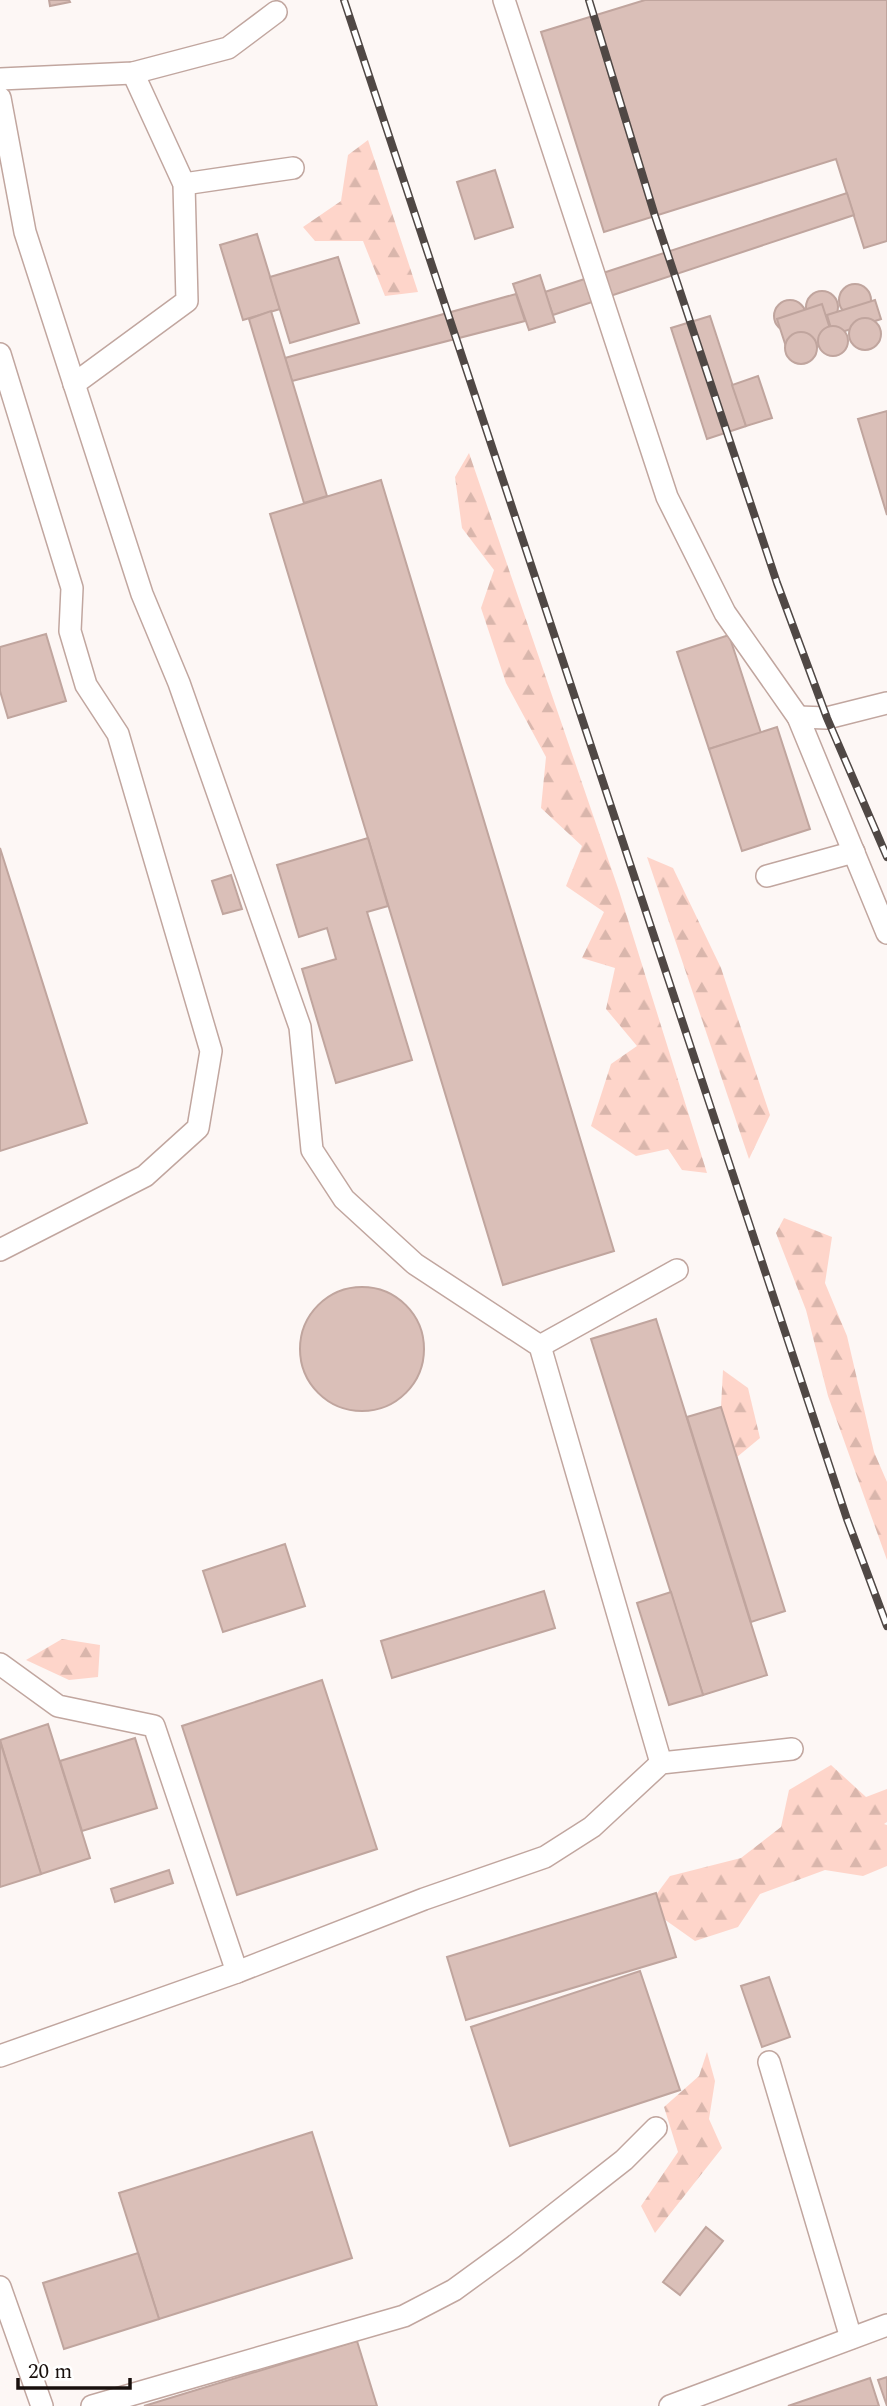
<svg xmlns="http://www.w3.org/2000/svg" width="887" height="2406" viewBox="0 0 887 2406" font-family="Spectral,serif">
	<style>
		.forest { fill: url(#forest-firs) }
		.building { fill: #dabfb8; stroke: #c0a59e; stroke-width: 2 }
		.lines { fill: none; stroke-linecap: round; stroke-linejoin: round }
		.service-casing { stroke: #c1a69f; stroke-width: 24 }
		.service { stroke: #fff; stroke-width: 21 }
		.rail-casing { stroke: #504845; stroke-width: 8 }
		.rail { stroke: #fff; stroke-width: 5; stroke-dasharray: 16; stroke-linecap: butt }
	</style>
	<defs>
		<pattern id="forest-firs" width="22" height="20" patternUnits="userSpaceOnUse" patternTransform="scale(1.75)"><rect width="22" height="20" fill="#fed5ca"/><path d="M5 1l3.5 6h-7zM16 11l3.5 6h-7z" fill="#d9b6ac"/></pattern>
	</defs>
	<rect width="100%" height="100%" fill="#fdf7f5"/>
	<!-- forest -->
	<g class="forest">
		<path d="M368 140 418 292 385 296 363 241H315L303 227 341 201 348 155Z"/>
		<path d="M469 453 619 891 707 1173 682 1170 668 1149 636 1156 591 1126 611 1064 637 1046 606 1009 615 968 582 958 604 912 566 886 582 846 541 808 546 757 506 683 481 608 494 570 462 528 455 477Z"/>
		<path d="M647 857 673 868 721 968 770 1115 749 1159Z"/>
		<path d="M784 1218 832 1237 825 1283 847 1336 874 1452 887 1482V1560L828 1396 806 1310 776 1233Z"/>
		<path d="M723 1370 748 1388 760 1438 737 1457 721 1407Z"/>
		<path d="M62 1639 100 1645 98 1677 69 1680 26 1660Z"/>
		<path d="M831 1765 866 1797 887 1789V1822L884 1824 887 1825V1866L863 1876 825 1870 760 1894 738 1927 695 1941 647 1907 670 1876 741 1858 781 1827 789 1790Z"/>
		<path d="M707 2052 715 2081 709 2119 722 2148 655 2233 641 2206 678 2152 664 2107 699 2076Z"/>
	</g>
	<!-- building -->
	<g class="building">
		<path d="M49 0H69L70 2 50 6Z"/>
		<path d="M645 0H887V241L864 248 836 159 604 232 541 32Z"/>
		<path d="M495 170 513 227 475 239 457 182Z"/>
		<path d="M847 193 854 215 553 315 545 292Z"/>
		<path d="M257 234 280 309 243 320 220 245Z"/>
		<path d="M338 257 359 323 290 343 270 277Z"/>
		<path d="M540 275 555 322 529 330 513 284Z"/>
		<circle cx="855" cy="300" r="16"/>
		<circle cx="822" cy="307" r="16"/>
		<path d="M516 294 525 321 292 381 285 358Z"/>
		<path d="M875 300 881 319 833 335 827 315Z"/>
		<circle cx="790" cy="316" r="16"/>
		<path d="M822 304 834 341 789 356 777 319Z"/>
		<path d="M271 311 327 496 304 503 249 319Z"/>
		<path d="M710 316 746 426 707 439 671 328Z"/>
		<circle cx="865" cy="334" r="16"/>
		<circle cx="833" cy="341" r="15"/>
		<circle cx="801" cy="348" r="16"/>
		<path d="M758 376 772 418 746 426 732 385Z"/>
		<path d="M887 411V515L858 419Z"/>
		<path d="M381 480 614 1251 503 1285 270 514Z"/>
		<path d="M46 634 66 701 8 718 0 691V647Z"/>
		<path d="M729 635 761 733 709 749 677 652Z"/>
		<path d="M777 727 810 829 742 851 709 749Z"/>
		<path d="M368 838 388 906 367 912 412 1060 336 1083 302 969 336 959 327 928 299 937 277 865Z"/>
		<path d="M0 848 87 1123 0 1151Z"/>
		<path d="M231 875 242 909 223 914 212 881Z"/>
		<circle cx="362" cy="1349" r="62"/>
		<path d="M656 1319 767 1675 703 1695 591 1339Z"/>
		<path d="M721 1407 785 1611 751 1622 687 1417Z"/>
		<path d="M285 1544 305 1606 223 1632 203 1571Z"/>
		<path d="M544 1591 555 1628 392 1678 381 1641Z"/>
		<path d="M671 1592 703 1695 669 1705 637 1603Z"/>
		<path d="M322 1680 377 1849 237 1895 182 1726Z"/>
		<path d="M48 1724 90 1858 41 1874 0 1740Z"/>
		<path d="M135 1738 157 1808 82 1831 60 1761Z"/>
		<path d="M0 1741 41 1874 0 1887Z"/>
		<path d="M169 1870 173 1883 115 1902 111 1889Z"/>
		<path d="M656 1893 676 1957 466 2020 447 1957Z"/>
		<path d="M640 1971 680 2090 510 2146 471 2027Z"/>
		<path d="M769 1977 790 2037 762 2047 741 1986Z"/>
		<path d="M312 2132 352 2258 159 2319 119 2193Z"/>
		<path d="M706 2227 723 2241 680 2295 663 2282Z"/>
		<path d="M138 2253 159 2319 64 2349 43 2283Z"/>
		<path d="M357 2341 377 2406H144Z"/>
		<path d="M887 2377V2406L878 2380Z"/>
		<path d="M870 2378 879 2406H788Z"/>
	</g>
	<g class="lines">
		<defs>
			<g id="service">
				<path d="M504 0 667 497 725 613 798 717 887 933"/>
				<path d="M0 79 133 73 228 48 276 12"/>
				<path d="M0 98 25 232 142 594 179 683 300 1027 312 1150 344 1199 415 1264 540 1346 661 1763"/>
				<path d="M184 184 293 168"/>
				<path d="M0 354 72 588 70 631 86 685 118 734 211 1051 198 1128 145 1176 0 1250"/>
				<path d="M74 384 187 301 184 184 133 73"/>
				<path d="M798 717 827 718 887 703"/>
				<path d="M767 876 854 852"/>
				<path d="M540 1346 677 1270"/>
				<path d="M0 1664 58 1706 154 1726 237 1972"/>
				<path d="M0 2056 237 1972 424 1899 545 1857 592 1827 661 1763 792 1749"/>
				<path d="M769 2062 851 2338"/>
				<path d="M0 2287 42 2406"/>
				<path d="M92 2406 404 2316 454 2290 513 2247 624 2160 656 2128"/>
				<path d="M670 2406 887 2325"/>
			</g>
		</defs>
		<!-- service casing -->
		<use href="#service" class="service-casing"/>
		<!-- service -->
		<use href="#service" class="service"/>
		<defs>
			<g id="rail">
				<path d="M344 0 847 1519 887 1626"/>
				<path d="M589 0 655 216 777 583 827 718 887 857"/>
			</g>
		</defs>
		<!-- rail casing -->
		<use href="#rail" class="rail-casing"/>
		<!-- rail -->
		<use href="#rail" class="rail"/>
	</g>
	<!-- scale -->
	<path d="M18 2378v10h112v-10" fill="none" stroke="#180f0c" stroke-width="3.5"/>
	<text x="28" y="2378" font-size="21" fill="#180f0c" stroke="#ffffff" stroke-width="5" paint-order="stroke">20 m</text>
</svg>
